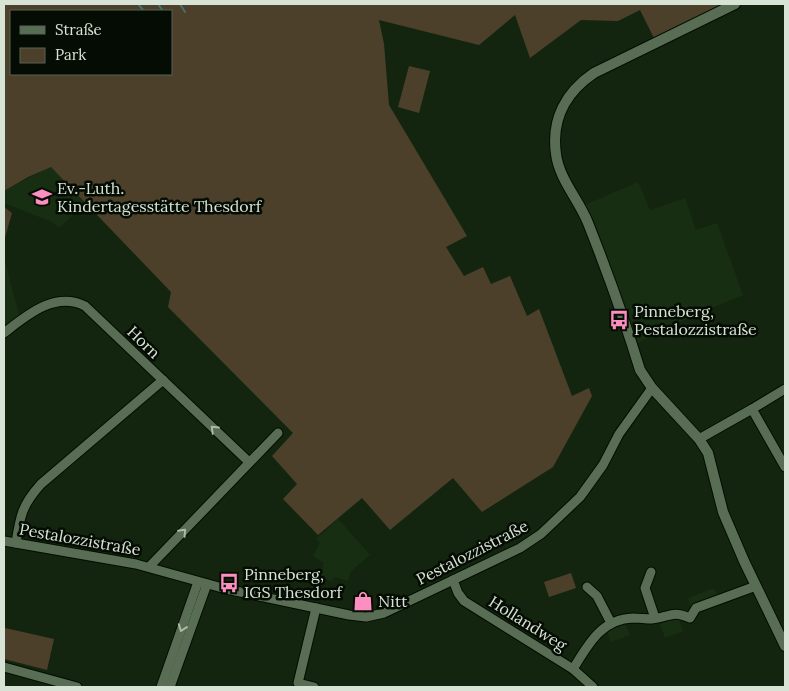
<svg xmlns="http://www.w3.org/2000/svg" width="789" height="691" viewBox="0 0 789 691" font-family="Lora,serif">
	<style>
		.built { fill: #182e12 }
		.green { fill: #4c402b; fill-rule: evenodd }
		.lines { fill: none; stroke-linecap: round; stroke-linejoin: round }
		.stream { stroke: #446e6f; stroke-width: 2 }
		.minor-casing { stroke: #010e00; stroke-width: 11 }
		.tertiary-casing { stroke: #010e00; stroke-width: 12 }
		.minor { stroke: #596d54; stroke-width: 9 }
		.tertiary { stroke: #596d54; stroke-width: 10 }
		.oneway { stroke: #abbaa7 }
		.labels { text-anchor: middle; dominant-baseline: central; stroke-width: 5; stroke-linejoin: round; paint-order: stroke }
		.poi-label { font-size: 16px; fill: #d7e3d4; stroke: #050c04; text-anchor: start }
		.street-label { font-size: 16px; fill: #d7e3d4; stroke: #050c04 }
	</style>
	<rect width="100%" height="100%" fill="#14250f"/>
	<!-- built -->
	<g class="built">
		<path d="M51 166 86 203 59 228 52 222 4 203V191Z"/>
		<path d="M638 182 650 210 685 198 696 230 717 223 743 295 699 313 638 343 592 218 585 205Z"/>
		<path d="M4 258 19 315 4 326Z"/>
		<path d="M338 519 370 555 351 571 348 581 334 577 332 581 320 578 324 563 313 556 320 543 316 539Z"/>
		<path d="M714 588 718 598 691 608 688 598Z"/>
		<path d="M678 617 683 631 665 638 660 624Z"/>
		<path d="M625 624 630 635 611 642 607 631Z"/>
	</g>
	<!-- green -->
	<g class="green">
		<path d="M4 4H725L654 38 640 10 618 21 581 20 530 58 515 15 479 45 379 20 384 44 389 105 467 236 446 247 464 276 483 267 491 284 510 276 527 316 539 309 572 396 589 388 592 396 553 467 482 512 453 478 390 530 362 498 318 535 283 499 297 484 272 456 293 433 168 307 171 292 51 167 28 177 4 191ZM11 11H171V74H11Z"/>
		<path d="M409 66 430 71 419 113 398 107Z"/>
		<path d="M4 207 12 213 4 241Z"/>
		<path d="M571 573 576 588 549 597 544 582Z"/>
		<path d="M5 628 54 639 47 670 4 659Z"/>
	</g>
	<g class="lines">
		<!-- stream -->
		<g class="stream">
			<path d="M138 4 144 11"/>
			<path d="M158 4 163 11"/>
			<path d="M180 4 185 12"/>
		</g>
		<defs>
			<g id="minor">
				<path d="M4 333C27 315 55 291 85 306L249 462"/>
				<path d="M752 409 785 389"/>
				<path d="M699 439 752 409 785 467"/>
				<path d="M4 541 136 564 226 589 349 615 366 617 384 613 520 548 541 534 580 497 603 465 619 434 652 388"/>
				<path d="M16 543C20 516 22 505 41 484L163 380"/>
				<path d="M149 567 278 433"/>
				<path d="M651 572 645 588 655 618"/>
				<path d="M453 580 458 593 464 601 573 669 593 687"/>
				<path d="M587 587 597 596 611 623"/>
				<path d="M4 667 77 687"/>
				<path d="M573 669C588 645 601 619 633 618 639 618 646 619 652 619 671 617 671 610 690 618L696 608 756 586"/>
				<path d="M161 687 198 582"/>
				<path d="M170 687 207 584"/>
				<path d="M314 687 298 683 316 608"/>
			</g>
			<path id="tertiary" d="M735 4 594 73C566 92 551 119 556 154 559 179 579 200 588 223 607 271 625 321 640 370L652 388 699 439 708 453 723 512 744 561 785 646"/>
		</defs>
		<!-- minor casing -->
		<use href="#minor" class="minor-casing"/>
		<!-- tertiary casing -->
		<use href="#tertiary" class="tertiary-casing"/>
		<!-- minor -->
		<use href="#minor" class="minor"/>
		<!-- tertiary -->
		<use href="#tertiary" class="tertiary"/>
	</g>
	<!-- one-way arrows -->
	<defs><path id="oneway-chevron" d="M-2-3.5L2.5 0L-2 3.5" fill="none" stroke-width="1.6" stroke-linecap="round" stroke-linejoin="round" transform="scale(1.25)"/></defs>
	<g class="oneway">
		<use href="#oneway-chevron" transform="translate(214 429) rotate(-136)"/>
		<use href="#oneway-chevron" transform="translate(183 532) rotate(-47)"/>
		<use href="#oneway-chevron" transform="translate(182 628) rotate(110)"/>
	</g>
	<!-- icons -->
	<defs>
		<symbol id="school-bare" viewBox="-9 -9 18 18"><path d="M0-5L7-2L0 1L-7-2ZM-4 1L0 2.5L4 1V4Q0 6-4 4Z" fill="#fd8ec0" stroke="#050c04" stroke-width="2.5" paint-order="stroke"/></symbol>
		<symbol id="bus-bare" viewBox="-9 -9 18 18"><path d="M-5-6H5V4H4V6H2V4H-2V6H-4V4H-5ZM-3.5-4V0h7V-4ZM-3.5 1.2v1.5H-2V1.2ZM2 1.2v1.5H3.5V1.2Z" fill="#fd8ec0" stroke="#050c04" stroke-width="2.5" paint-order="stroke"/></symbol>
		<symbol id="shop-bare" viewBox="-9 -9 18 18"><path d="M-5-2.5h2.3a2.7 3.5 0 0 1 5.4 0H5L5.5 6h-11ZM-1.5-2.5h3a1.5 2.3 0 0 0-3 0Z" fill="#fd8ec0" stroke="#050c04" stroke-width="2.5" paint-order="stroke"/></symbol>
	</defs>
	<g fill-rule="evenodd">
		<use href="#school-bare" x="28" y="183" width="28" height="28"/>
		<use href="#bus-bare" x="605" y="306" width="28" height="28"/>
		<use href="#bus-bare" x="215" y="569" width="28" height="28"/>
		<use href="#shop-bare" x="349" y="587" width="28" height="28"/>
	</g>
	<g class="labels">
		<!-- poi labels -->
		<g class="poi-label">
			<text x="57" y="188">Ev.-Luth.<tspan x="57" dy="18">Kindertagesstätte Thesdorf</tspan></text>
			<text x="634" y="311">Pinneberg,<tspan x="634" dy="18">Pestalozzistraße</tspan></text>
			<text x="244" y="574">Pinneberg,<tspan x="244" dy="18">IGS Thesdorf</tspan></text>
			<text x="378" y="601">Nitt</text>
		</g>
		<!-- street labels -->
		<g class="street-label">
			<text transform="translate(144 342) rotate(44)">Horn</text>
			<text transform="translate(80 539) rotate(10)">Pestalozzistraße</text>
			<text transform="translate(472 552) rotate(-27)">Pestalozzistraße</text>
			<text transform="translate(528 623) rotate(32)">Hollandweg</text>
		</g>
	</g>
	<!-- border -->
	<rect width="789" height="691" fill="none" stroke="#d7e3d4" stroke-width="10"/>
	<!-- legend -->
	<rect x="10" y="10" width="162" height="65" fill="#050c04" stroke="#596257"/>
	<rect x="20" y="26" width="25" height="8" fill="#596d54" stroke="#596257"/>
	<text x="55" y="35" font-size="15" fill="#d7e3d4">Straße</text>
	<rect x="20" y="48" width="25" height="15" fill="#4c402b" stroke="#596257"/>
	<text x="55" y="60" font-size="15" fill="#d7e3d4">Park</text>
</svg>
